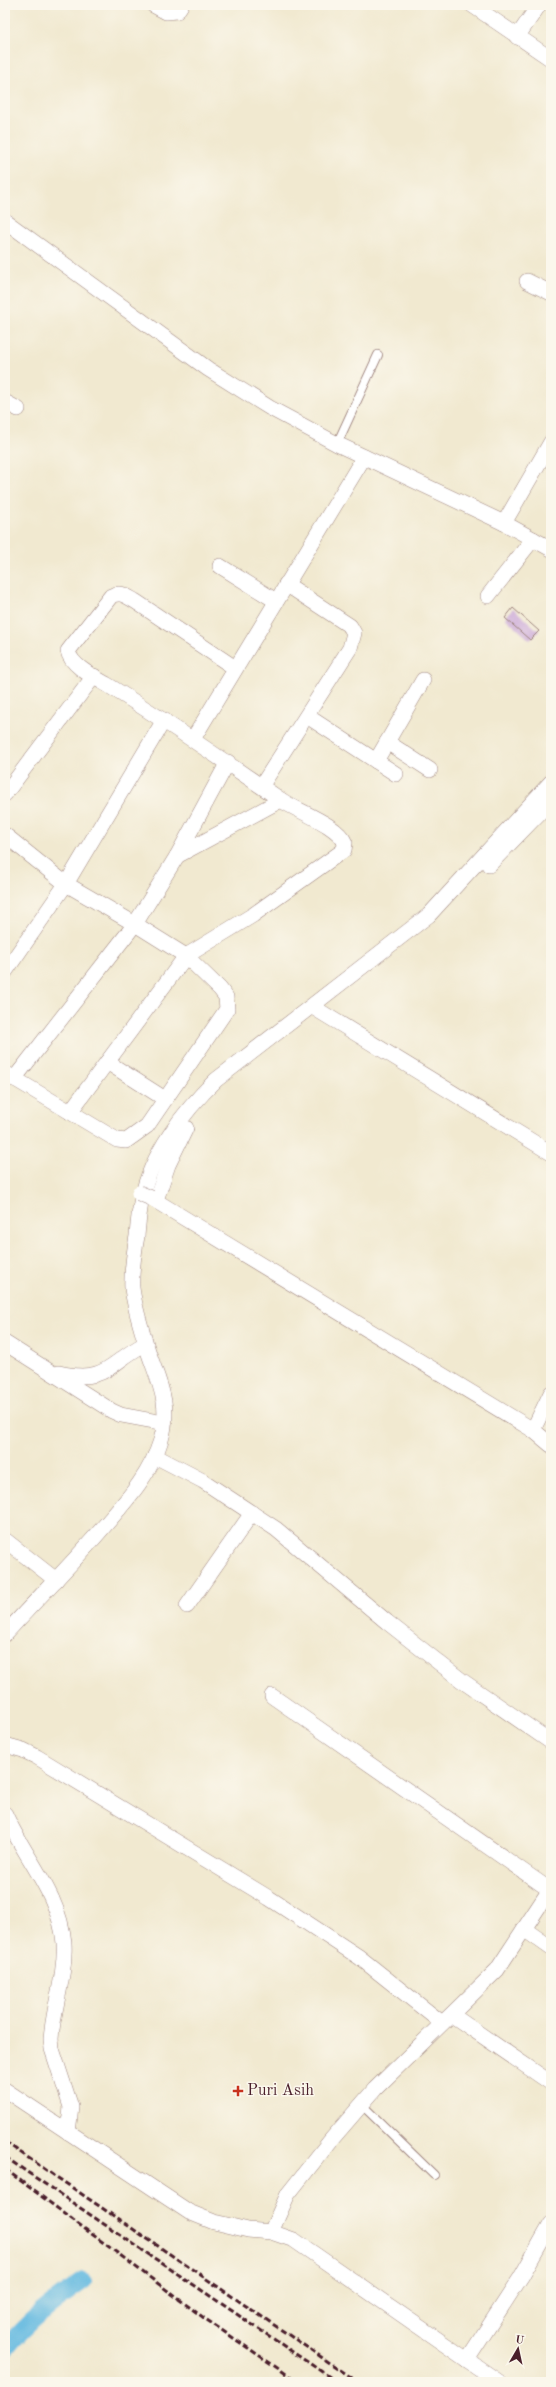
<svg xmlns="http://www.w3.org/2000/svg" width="556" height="2387" viewBox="0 0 556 2387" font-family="'Old Standard TT',serif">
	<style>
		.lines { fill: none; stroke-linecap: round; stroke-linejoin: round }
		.canal { stroke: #64b9e0; stroke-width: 18 }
		.building { fill: #c59fd5 }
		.lane-casing { stroke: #9e847e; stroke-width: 10 }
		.street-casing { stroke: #9e847e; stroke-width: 16 }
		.lane { stroke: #fff; stroke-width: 8 }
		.street { stroke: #fff; stroke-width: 15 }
		.rail { stroke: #4a1f2b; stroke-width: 3; stroke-dasharray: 6 3; stroke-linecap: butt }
		.street-bridge-casing { stroke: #9e847e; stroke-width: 16; stroke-linecap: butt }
		.street-bridge { stroke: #fff; stroke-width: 15 }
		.poi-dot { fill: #c8321e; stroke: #fbf7ec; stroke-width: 1.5 }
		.labels { text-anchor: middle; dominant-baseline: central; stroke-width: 3; stroke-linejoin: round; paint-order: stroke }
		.poi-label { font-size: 16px; fill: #4a1f2b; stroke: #fbf7ec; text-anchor: start }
	</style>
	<rect width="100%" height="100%" fill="#fbf7ec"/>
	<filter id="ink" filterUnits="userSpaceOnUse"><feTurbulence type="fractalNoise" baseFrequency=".025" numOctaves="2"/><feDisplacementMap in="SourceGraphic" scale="8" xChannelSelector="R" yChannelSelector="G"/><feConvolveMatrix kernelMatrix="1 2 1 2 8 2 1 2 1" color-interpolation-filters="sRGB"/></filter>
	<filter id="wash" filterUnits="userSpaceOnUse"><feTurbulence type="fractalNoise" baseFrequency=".012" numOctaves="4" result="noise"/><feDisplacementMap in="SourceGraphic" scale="16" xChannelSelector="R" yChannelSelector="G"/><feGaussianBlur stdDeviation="0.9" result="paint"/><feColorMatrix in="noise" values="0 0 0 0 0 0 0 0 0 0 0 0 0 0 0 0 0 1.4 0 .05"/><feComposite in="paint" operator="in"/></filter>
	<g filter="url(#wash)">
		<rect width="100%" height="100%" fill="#f1e9d0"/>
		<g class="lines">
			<!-- canal -->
			<path class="canal" d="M5 2349C29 2320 53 2302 83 2281"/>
		</g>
		<g id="blocks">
			<!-- building -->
			<path class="building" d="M513 608 539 631 530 640 505 618Z"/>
		</g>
	</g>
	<g filter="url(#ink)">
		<use href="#blocks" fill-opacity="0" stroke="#9e847e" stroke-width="1"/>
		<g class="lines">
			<defs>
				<g id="lane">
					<path d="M337 444 378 355"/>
					<path d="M361 2104 434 2175"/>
				</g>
				<g id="street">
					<path d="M153 5 166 12 177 11 181 5"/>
					<path d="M472 5 551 59"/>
					<path d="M517 37 539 5"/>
					<path d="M5 221 208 369 270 408 337 444 504 523 551 549"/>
					<path d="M527 281 551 293"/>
					<path d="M5 402 18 409"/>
					<path d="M504 523 551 442"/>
					<path d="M220 566 276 601"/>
					<path d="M488 596 533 539"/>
					<path d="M307 716 396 774"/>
					<path d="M193 739 364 457"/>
					<path d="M387 742 430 770"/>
					<path d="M376 761 423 680"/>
					<path d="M262 785 350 648 354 633 350 626 286 584"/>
					<path d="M5 794 94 676"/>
					<path d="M5 835 66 884 164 720"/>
					<path d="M177 856 281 800"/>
					<path d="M489 865 551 801"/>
					<path d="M5 972 66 884 135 924 186 956 220 989 226 997 227 1009 147 1126 126 1141 117 1140 5 1073"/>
					<path d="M316 1009 551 1153"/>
					<path d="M107 1062 165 1099"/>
					<path d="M14 1079 135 924 177 856 228 762"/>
					<path d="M70 1112 186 956 253 915 344 850 345 843C338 825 297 811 281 800 223 760 166 721 106 684 94 677 71 666 68 651L111 596C120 591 126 596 135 601L235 668"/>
					<path d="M151 1198 533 1430 551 1445"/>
					<path d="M156 1200 168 1165 186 1128"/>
					<path d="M5 1343 112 1411 121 1415 164 1423"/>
					<path d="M59 1373C107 1384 108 1363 145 1344"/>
					<path d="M533 1430 551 1393"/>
					<path d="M155 1456 203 1481 276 1529 387 1622 461 1680 551 1742"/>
					<path d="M5 1540 56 1580"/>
					<path d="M187 1606 252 1513"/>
					<path d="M5 1634C37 1599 70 1566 101 1530 125 1502 150 1476 161 1440 173 1400 155 1377 145 1341 140 1324 134 1305 132 1288 131 1271 134 1253 137 1236 138 1224 139 1211 142 1198 151 1154 184 1111 216 1080L429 915 551 782"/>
					<path d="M272 1696 550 1890"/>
					<path d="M5 1745 23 1750 37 1757 269 1898 359 1957 442 2023"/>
					<path d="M5 1814C24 1857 60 1894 64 1943 66 1975 53 2008 51 2039L52 2049 71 2107 68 2132"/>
					<path d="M524 1929 551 1948"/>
					<path d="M452 2015 551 2083"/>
					<path d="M5 2090 189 2212 214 2222 248 2230 271 2232 294 2240 499 2382"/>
					<path d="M271 2232 288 2194 331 2140 375 2089 497 1970 551 1888"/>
					<path d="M467 2360 521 2277 551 2224"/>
				</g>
			</defs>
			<!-- lane casing -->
			<use href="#lane" class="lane-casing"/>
			<!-- street casing -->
			<use href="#street" class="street-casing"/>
			<!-- lane -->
			<use href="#lane" class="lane"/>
			<!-- street -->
			<use href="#street" class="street"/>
			<!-- rail -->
			<g class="rail">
				<path d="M5 2142 358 2382"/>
				<path d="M5 2157 337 2382"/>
				<path d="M5 2169 204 2318 298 2382"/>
			</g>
			<defs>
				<path id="street-bridge" d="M139 1193 151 1198"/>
			</defs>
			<!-- street-bridge casing -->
			<use href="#street-bridge" class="street-bridge-casing"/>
			<!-- street-bridge -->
			<use href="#street-bridge" class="street-bridge"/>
		</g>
	</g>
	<!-- markers -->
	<path class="poi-dot" d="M236 2085h4v4h4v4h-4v4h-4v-4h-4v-4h4z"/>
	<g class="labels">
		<!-- poi labels -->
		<g class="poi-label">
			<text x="247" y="2091">Puri Asih</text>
		</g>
	</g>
	<!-- margin -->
	<rect width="556" height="2387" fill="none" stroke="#fbf7ec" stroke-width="20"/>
	<!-- north arrow -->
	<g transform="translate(518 2349) rotate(9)" stroke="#fbf7ec" stroke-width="3" paint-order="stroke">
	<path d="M0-3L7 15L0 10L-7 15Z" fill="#4a1f2b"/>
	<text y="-6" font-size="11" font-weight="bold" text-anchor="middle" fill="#4a1f2b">U</text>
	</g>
</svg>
